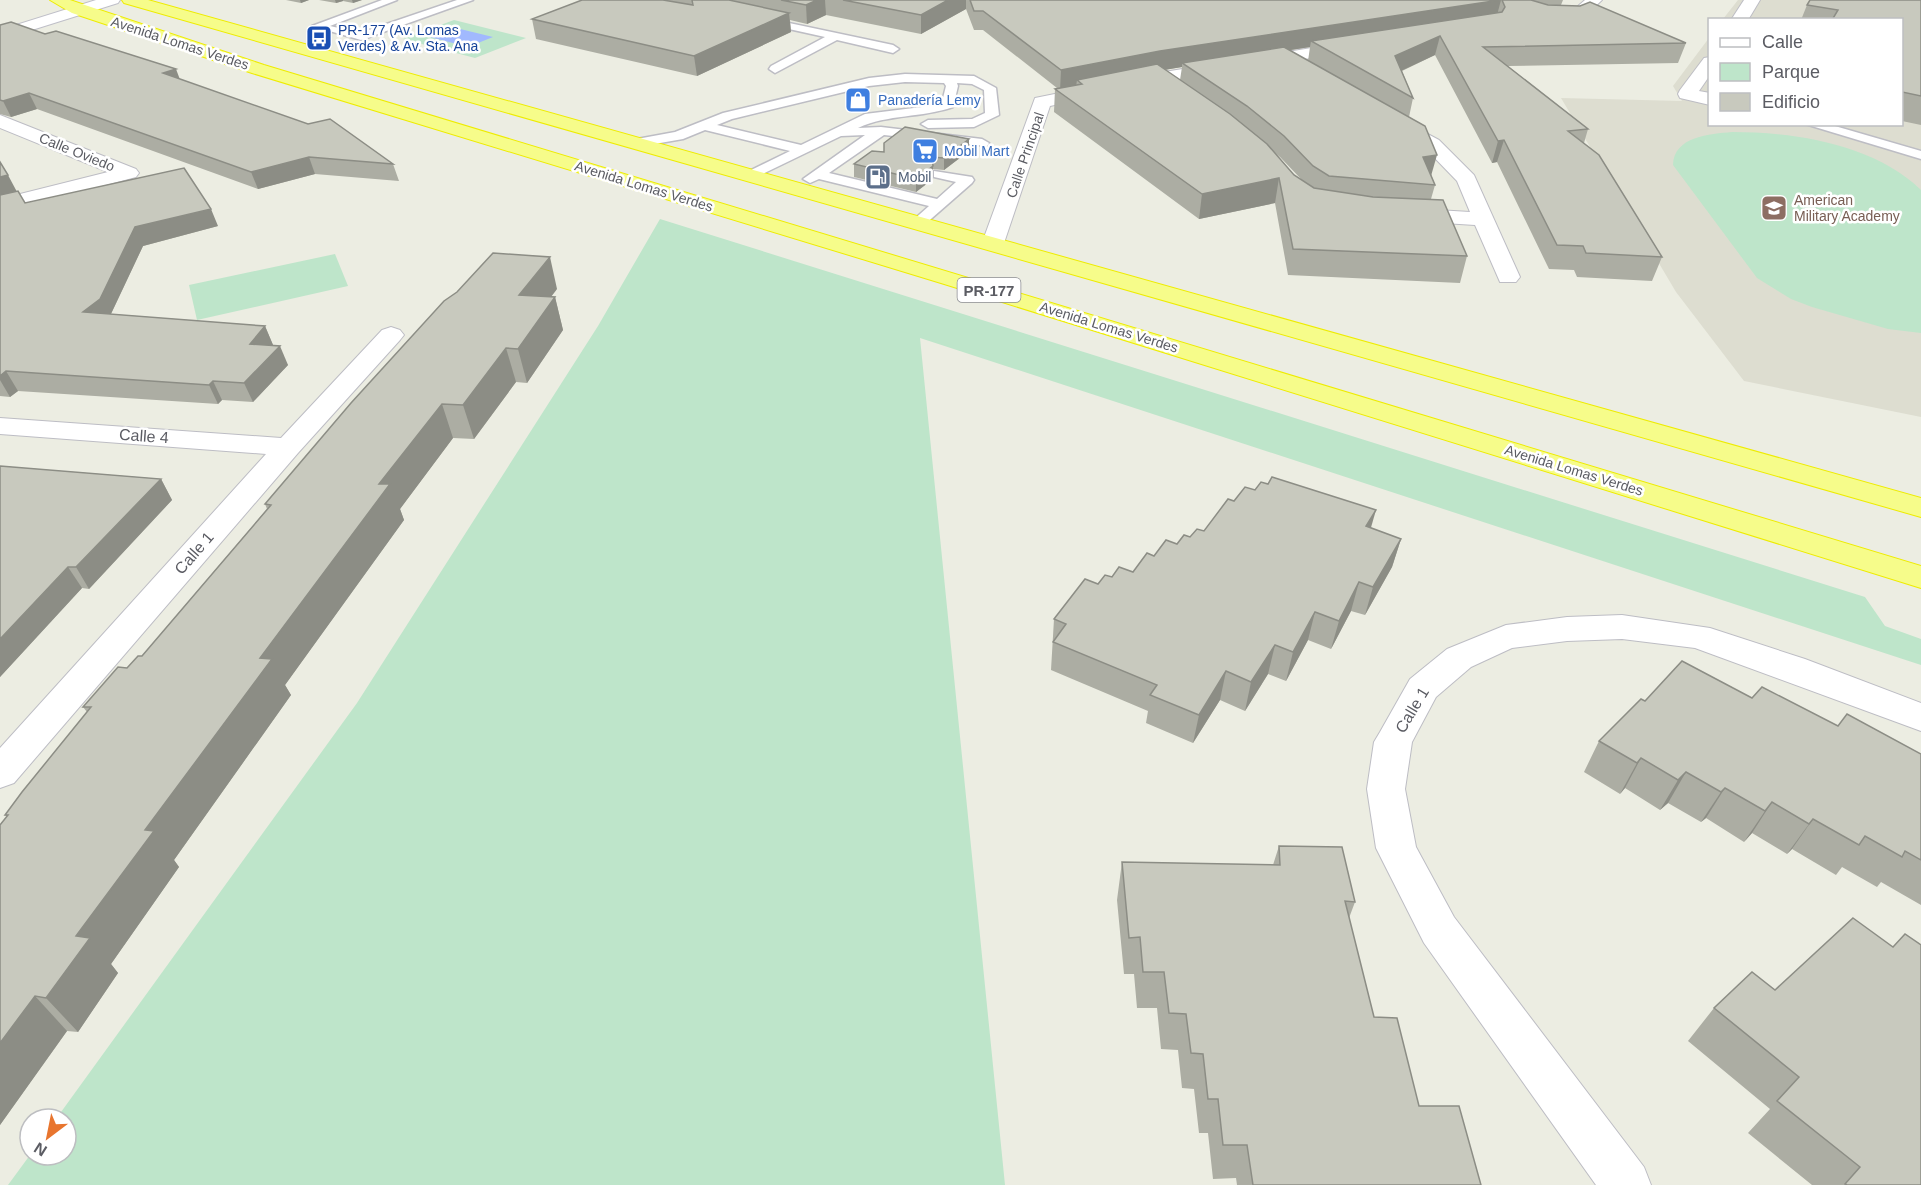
<svg xmlns="http://www.w3.org/2000/svg" width="1921" height="1185" viewBox="0 0 1921 1185" font-family="Helvetica,sans-serif">
	<style>
		.education { fill: #ddddd0 }
		.green { fill: #bee5ca }
		.water { fill: #a1b9fe }
		.lines { fill: none; stroke-linecap: round; stroke-linejoin: round }
		.lane-casing { stroke: #bdbdc4; stroke-width: 3 }
		.street-casing { stroke: #bdbdc4; stroke-width: 2 }
		.secondary-casing { stroke: #bfbfc8; stroke-width: 2 }
		.highway-casing { stroke: #eeec01; stroke-width: 2 }
		.lane { fill: #fff; fill-rule: evenodd }
		.street { fill: #fff; fill-rule: evenodd }
		.secondary { fill: #fff; fill-rule: evenodd }
		.highway { fill: #f6fc8a; fill-rule: evenodd }
		.wall { fill: #acada3; fill-rule: evenodd }
		.shaded-wall { fill: #8c8d85 }
		.building { fill: #c8c9be; stroke: #8c8d85; stroke-width: 1.5 }
		.labels { text-anchor: middle; dominant-baseline: central; stroke-width: 5; stroke-linejoin: round; paint-order: stroke }
		.far-transit-label { font-size: 14px; fill: #164399; stroke: #fff; text-anchor: start }
		.far-street-label { font-size: 14px; fill: #5b5c63; stroke: #fff }
		.far-shop-label { font-size: 14px; fill: #366cbe; stroke: #fff; text-anchor: start }
		.far-service-label { font-size: 14px; fill: #4e5e75; stroke: #fff; text-anchor: start }
		.far-education-label { font-size: 14px; fill: #785e54; stroke: #fff; text-anchor: start }
		.shield { fill: #fff; stroke: #8c8d92; stroke-width: 1.5 }
		.shield-label { font-size: 15px; font-weight: bold; fill: #5b5c63 }
		.street-label { font-size: 16px; fill: #5b5c63; stroke: #fff }
	</style>
	<rect width="100%" height="100%" fill="#ecede2"/>
	<!-- education -->
	<path class="education" d="M1738 0H1921V417L1744 381 1676 292 1561 98 1682 101 1673 86 1709 38 1710 124H1902V20L1723 19Z"/>
	<!-- green -->
	<g class="green">
		<path d="M454 20 526 38 475 58 403 39Z"/>
		<path d="M1732 132C1794 132 1874 144 1921 190V333L1888 329 1812 307 1791 299 1757 278 1673 165C1674 136 1710 134 1732 132Z"/>
		<path d="M660 219 1865 597 1885 626 1921 639V665L920 338 1005 1185H8L30 1155H66V1119H56L357 703 598 326Z"/>
		<path d="M335 254 348 286 197 320 189 285Z"/>
	</g>
	<!-- water -->
	<path class="water" d="M456 28 493 37 468 47 430 37Z"/>
	<g class="lines">
		<defs>
			<g id="lane">
				<path d="M382 0H397L330 26 360 33 457 0H473L361 40 312 26Z"/>
				<path d="M761 17 893 45 899 49 893 53 837 40 775 73 769 69 771 66 825 37 757 22V18Z"/>
				<path d="M905 74 974 76 996 88 999 115 974 127 928 128 921 124 928 120 972 119 985 113 984 90 972 84 957 83 958 86 953 107C922 118 888 114 858 128L881 127 982 139 989 143 987 146 884 135 829 173 937 199 956 182 934 177V171L972 177 974 180 972 183 924 225H914L911 222 929 206 819 179 810 183 803 179 865 135 841 136 752 179 747 178V172L790 151 705 130 683 139 637 147 630 143 637 139 675 132 723 113 869 78ZM905 82 944 83 946 86 942 102 930 106 865 114 801 145 717 125 732 119 869 86Z"/>
				<path d="M1805 124H1828L1921 151V159Z"/>
			</g>
			<g id="street">
				<path d="M1498 0H1515L1537 11 1570 13 1585 0H1602L1580 21 1574 23C1547 22 1516 24 1498 0Z"/>
				<path d="M1744 0H1760L1748 20H1731Z"/>
				<path d="M1354 41 1363 46 1360 50 1158 83 1050 106 1004 243 1001 248H985L982 243 1035 98 1158 73Z"/>
				<path d="M1710 57V75L1699 91 1710 93V105L1680 98 1678 94 1680 90 1704 58Z"/>
				<path d="M0 115 136 169 139 173 136 177 0 213V199L108 172 0 128Z"/>
				<path d="M1394 116 1439 140 1474 175 1520 277 1516 282H1500L1475 225 1396 220 1393 215 1396 210 1404 208 1470 212 1457 181 1425 148 1387 126 1384 122Z"/>
				<path d="M391 327 400 330 404 335 400 340 298 453 14 783 0 788V748L266 454 0 434V418L281 438 382 330Z"/>
				<path d="M1622 615 1710 628 1805 659 1921 703V731L1695 648 1622 639 1567 641 1512 648 1471 667 1436 697 1412 742 1405 789 1416 847 1454 917 1644 1167 1651 1185H1596L1424 943 1376 848 1367 789 1374 742 1380 732 1410 679 1447 649 1506 625 1567 617Z"/>
			</g>
			<path id="secondary" d="M96 0H120L118 3 0 40V30Z"/>
			<g id="highway">
				<path d="M50 0H70L264 65 1921 566V588L941 283 252 73 72 13Z"/>
				<path d="M122 0H148L1921 498V517L124 3Z"/>
			</g>
		</defs>
		<!-- lane casing -->
		<use href="#lane" class="lane-casing"/>
		<!-- street casing -->
		<use href="#street" class="street-casing"/>
		<!-- secondary casing -->
		<use href="#secondary" class="secondary-casing"/>
		<!-- highway casing -->
		<use href="#highway" class="highway-casing"/>
		<!-- lane -->
		<use href="#lane" class="lane"/>
		<!-- street -->
		<use href="#street" class="street"/>
		<!-- secondary -->
		<use href="#secondary" class="secondary"/>
		<!-- highway -->
		<use href="#highway" class="highway"/>
	</g>
	<!-- wall -->
	<g class="wall">
		<path d="M286 0H309L301 3Z"/>
		<path d="M319 0H362L353 3 343 1 336 3Z"/>
		<path d="M666 0H1563L1561 5 1686 43 1678 63 1508 66 1588 129 1584 143 1662 257 1652 281 1577 277 1574 270 1549 269 1497 162 1492 163 1435 55 1402 71 1413 98 1409 117 1435 185 1431 199 1467 256 1460 283 1288 275 1275 203 1199 219 1054 112 1055 89 1057 88 983 30H974L966 9 921 34 826 15 807 24 790 20 791 32 697 76 536 39 532 19ZM1310 47 1308 61 1290 50ZM1182 67 1180 80 1165 70 1169 69ZM1274 152 1280 157 1302 180 1294 175Z"/>
		<path d="M1921 0V125L1902 121V20H1801L1807 5Z"/>
		<path d="M0 25 45 34 180 79 393 164 399 181 315 174 258 189 37 109 11 117 0 114Z"/>
		<path d="M969 151 944 170 933 169V179L916 192 854 177V164Z"/>
		<path d="M0 162 16 191 25 203 218 226 143 246 111 314 265 326 273 345 272 346 288 365 253 402 222 400 218 404 18 391 10 397 0 396Z"/>
		<path d="M557 289 551 297H555L563 330 527 383 516 382 474 439 453 438 400 509 404 520 285 685 291 695 174 860 179 867 111 964 118 973 78 1032 67 1031 0 1125V825L7 817 5 815 87 712 83 707 142 656 267 509 265 504Z"/>
		<path d="M0 466 161 479 172 500 89 589 82 588 0 677Z"/>
		<path d="M1234 501 1371 528 1401 539 1392 567 1365 615 1351 611 1331 649 1308 640 1286 681 1268 674 1245 711 1220 700 1193 743 1146 723 1148 711 1051 670 1054 619 1098 584 1112 577 1133 572 1154 556 1204 531Z"/>
		<path d="M1752 698 1921 754V905L1881 882 1877 887 1842 867 1836 875 1792 849 1787 854 1752 833 1744 842 1706 818 1701 822 1668 803 1660 810 1625 788 1620 794 1584 772 1599 741 1645 701Z"/>
		<path d="M1279 846 1355 902 1349 918 1374 1017 1419 1106 1481 1185H1237L1236 1178 1213 1179 1208 1133H1199L1194 1089 1182 1088 1178 1050 1161 1049 1157 1008H1137L1134 974H1124L1117 900 1122 862 1273 865Z"/>
		<path d="M1893 947 1921 1185H1812L1748 1133 1770 1109 1688 1041 1714 1008 1775 990Z"/>
	</g>
	<!-- shaded-wall -->
	<g class="shaded-wall">
		<path d="M300 0H309L301 3Z"/>
		<path d="M335 0H343V1L336 3Z"/>
		<path d="M352 0H362L353 3Z"/>
		<path d="M817 0H825L826 15 807 24 806 5Z"/>
		<path d="M948 0H966V9L921 34V15Z"/>
		<path d="M1501 0 1496 19 1311 41 1310 47 1187 66 1182 63V67L1082 84 1077 80 1076 87 1060 91 1061 70 1160 51Z"/>
		<path d="M789 13 791 32 697 76 694 56Z"/>
		<path d="M1440 36 1435 55 1390 76 1395 56Z"/>
		<path d="M176 69 182 85 163 73Z"/>
		<path d="M29 93 37 109 11 117 3 101Z"/>
		<path d="M969 139V151L944 170V158Z"/>
		<path d="M1504 140 1497 162 1492 163 1498 141Z"/>
		<path d="M1437 155 1431 176 1423 157Z"/>
		<path d="M309 157 315 174 258 189 251 172Z"/>
		<path d="M933 166V179L916 192V179Z"/>
		<path d="M8 175 17 192 0 197V177Z"/>
		<path d="M1279 178 1275 203 1199 219 1202 194Z"/>
		<path d="M211 209 218 226 143 246 109 318 83 312 135 227Z"/>
		<path d="M550 257 557 289 527 327 519 295Z"/>
		<path d="M555 297 563 330 527 383 518 349Z"/>
		<path d="M265 326 273 345 258 364 250 344Z"/>
		<path d="M280 346 288 365 253 402 244 383Z"/>
		<path d="M506 348 516 382 474 439 463 405Z"/>
		<path d="M6 371 18 391 10 397 0 380V376Z"/>
		<path d="M213 381 222 400 218 404 209 385Z"/>
		<path d="M442 404 453 438 400 509 404 520 285 685 291 695 174 860 179 867 111 964 118 973 78 1032 46 998 76 936 145 830 260 658 379 484Z"/>
		<path d="M161 479 172 500 89 589 76 567Z"/>
		<path d="M1376 510 1368 538 1366 526Z"/>
		<path d="M1401 539 1392 567 1365 615 1373 587Z"/>
		<path d="M68 567 82 588 0 677V639Z"/>
		<path d="M1359 582 1351 611 1331 649 1339 621Z"/>
		<path d="M1315 612 1308 640 1286 681 1293 652Z"/>
		<path d="M1275 645 1268 674 1245 711 1251 682Z"/>
		<path d="M1226 671 1220 700 1193 743 1199 715Z"/>
		<path d="M1641 758 1625 788 1620 794 1637 763Z"/>
		<path d="M1686 772 1668 803 1660 810 1678 780Z"/>
		<path d="M1725 788 1706 818 1701 822 1721 792Z"/>
		<path d="M1772 802 1752 833 1744 842 1765 811Z"/>
		<path d="M1813 819 1792 849 1787 854 1809 824Z"/>
		<path d="M35 996 67 1031 0 1125V1043Z"/>
	</g>
	<!-- building -->
	<g class="building">
		<path d="M582 0H663L693 5 692 0H729L789 13 694 56 532 19Z"/>
		<path d="M781 0H817L806 5Z"/>
		<path d="M843 0H948L921 15Z"/>
		<path d="M970 0H1500L1160 51 1061 70 983 11H974Z"/>
		<path d="M1502 0H1531L1548 5 1580 6 1590 2 1686 43 1483 47 1588 129 1568 131 1599 155 1662 257 1586 253 1583 246 1557 245 1504 140 1498 141 1440 36 1395 56 1413 98 1311 41 1502 12 1505 7Z"/>
		<path d="M1810 0H1921V96L1902 92V20H1832L1838 10 1807 5Z"/>
		<path d="M11 22 45 34 56 31 176 69 163 73 308 124 330 119 393 164 309 157 251 172 29 93 3 101 0 100V25Z"/>
		<path d="M1284 47 1425 126 1437 155 1423 157 1435 185 1329 176 1313 166 1284 136 1247 106 1182 63Z"/>
		<path d="M1157 64 1230 114 1267 144 1294 175 1314 188 1373 197 1443 200 1467 256 1293 249 1279 178 1202 194 1055 89 1082 84 1077 80Z"/>
		<path d="M905 127 969 139 944 158 932 157 933 166 916 179 854 164 872 151 884 152V143Z"/>
		<path d="M0 162 8 175 0 177Z"/>
		<path d="M184 168 211 209 135 227 100 299 83 312 265 326 250 344 280 346 244 383 213 381 209 385 6 371 0 376V195L18 191 25 203Z"/>
		<path d="M493 253 550 257 519 295 555 297 518 349 506 348 463 405 442 404 379 484H390L260 658 272 659 145 830 154 831 76 936 90 938 46 998 35 996 0 1043V825L8 815H5L22 792 91 707H83L118 667 127 668 138 656H142L271 505 265 504 351 403 444 301 457 292Z"/>
		<path d="M0 466 161 479 76 567H68L0 639Z"/>
		<path d="M1272 477 1376 510 1366 526 1401 539 1373 587 1359 582 1339 621 1315 612 1293 652 1275 645 1251 682 1226 671 1199 715 1150 695 1157 685 1053 642 1066 624 1054 619 1085 579 1098 584 1105 575 1112 577 1119 567 1133 572 1147 553 1154 556 1166 540 1177 544 1184 535 1190 537 1197 529 1204 531 1228 499 1234 501 1245 487 1255 490 1261 482 1268 484Z"/>
		<path d="M1682 661 1752 698 1762 687 1838 726 1847 714 1921 754V860L1905 851 1902 857 1865 836 1859 845 1813 819 1809 824 1772 802 1765 811 1725 788 1721 792 1686 772 1678 780 1641 758 1637 763 1599 741 1641 699 1645 701Z"/>
		<path d="M1279 846 1342 847 1355 902 1345 901 1374 1017 1397 1018 1419 1106H1459L1481 1185H1253L1247 1145H1223L1218 1099H1208L1203 1054 1191 1053 1186 1014 1169 1013 1164 972H1143L1140 937 1129 938 1122 862 1280 865Z"/>
		<path d="M1853 918 1893 947 1905 934 1921 945V1185H1847L1845 1184 1860 1167 1777 1101 1799 1077 1714 1008 1752 972 1775 990Z"/>
	</g>
	<!-- icons -->
	<defs>
		<symbol id="bus-square" viewBox="-11 -11 22 22"><rect x="-9" y="-9" width="18" height="18" rx="4" fill="#1a4fb4" stroke="#fff"/><path d="M-5-6H5V4H4V6H2V4H-2V6H-4V4H-5ZM-3.5-4V0h7V-4ZM-3.5 1.2v1.5H-2V1.2ZM2 1.2v1.5H3.5V1.2Z" fill="#fff"/></symbol>
		<symbol id="shop-square" viewBox="-11 -11 22 22"><rect x="-9" y="-9" width="18" height="18" rx="4" fill="#3f7fe0" stroke="#fff"/><path d="M-5-2.5h2.3a2.7 3.5 0 0 1 5.4 0H5L5.5 6h-11ZM-1.5-2.5h3a1.5 2.3 0 0 0-3 0Z" fill="#fff"/></symbol>
		<symbol id="supermarket-square" viewBox="-11 -11 22 22"><rect x="-9" y="-9" width="18" height="18" rx="4" fill="#3f7fe0" stroke="#fff"/><path d="M-6-5.5h2.5l.6 2H6L4.5 2H-2.5L-4.4-4H-6ZM-1.5 3.2a1.3 1.3 0 1 0 .1 0ZM3 3.2a1.3 1.3 0 1 0 .1 0Z" fill="#fff"/></symbol>
		<symbol id="fuel-square" viewBox="-11 -11 22 22"><rect x="-9" y="-9" width="18" height="18" rx="4" fill="#5c6f8a" stroke="#fff"/><path d="M-5.5-6h7V0h2V4h1.3V-2.5L3-4.5l.8-.8L6-3V5H2.5V1h-1V6h-7ZM-4.2-4.7v3.2H.2V-4.7Z" fill="#fff"/></symbol>
		<symbol id="school-square" viewBox="-11 -11 22 22"><rect x="-9" y="-9" width="18" height="18" rx="4" fill="#8d6e63" stroke="#fff"/><path d="M0-5L7-2L0 1L-7-2ZM-4 1L0 2.5L4 1V4Q0 6-4 4Z" fill="#fff"/></symbol>
	</defs>
	<g fill-rule="evenodd">
		<use href="#bus-square" x="304" y="23" width="30" height="30"/>
		<use href="#shop-square" x="843" y="85" width="30" height="30"/>
		<use href="#supermarket-square" x="910" y="136" width="30" height="30"/>
		<use href="#fuel-square" x="863" y="162" width="30" height="30"/>
		<use href="#school-square" x="1759" y="193" width="30" height="30"/>
	</g>
	<g class="labels">
		<!-- far-transit labels -->
		<g class="far-transit-label">
			<text x="338" y="30">PR-177 (Av. Lomas<tspan x="338" dy="16">Verdes) &amp; Av. Sta. Ana</tspan></text>
		</g>
		<!-- far-street labels -->
		<g class="far-street-label">
			<text transform="translate(180 43) rotate(18)">Avenida Lomas Verdes</text>
			<text transform="translate(77 152) rotate(22)">Calle Oviedo</text>
			<text transform="translate(1025 155) rotate(-71)">Calle Principal</text>
			<text transform="translate(644 186) rotate(17)">Avenida Lomas Verdes</text>
			<text transform="translate(1109 327) rotate(17)">Avenida Lomas Verdes</text>
			<text transform="translate(1574 470) rotate(17)">Avenida Lomas Verdes</text>
		</g>
		<!-- far-shop labels -->
		<g class="far-shop-label">
			<text x="878" y="100">Panadería Lemy</text>
			<text x="944" y="151">Mobil Mart</text>
		</g>
		<!-- far-service labels -->
		<g class="far-service-label">
			<text x="898" y="177">Mobil</text>
		</g>
		<!-- far-education labels -->
		<g class="far-education-label">
			<text x="1794" y="200">American<tspan x="1794" dy="16">Military Academy</tspan></text>
		</g>
		<!-- shield labels -->
		<rect class="shield" x="957.5" y="278" width="63" height="24" rx="4.5"/>
		<g class="shield-label">
			<text x="989" y="290">PR-177</text>
		</g>
		<!-- street labels -->
		<g class="street-label">
			<text transform="translate(144 436) rotate(4)">Calle 4</text>
			<text transform="translate(194 553) rotate(-49)">Calle 1</text>
			<text transform="translate(1412 710) rotate(-59)">Calle 1</text>
		</g>
	</g>
	<!-- legend -->
	<rect x="1708" y="18" width="195" height="108" fill="#ffffff" stroke="#bdbec1" stroke-width="1.5"/>
	<rect x="1720" y="38" width="30" height="9" fill="#ffffff" stroke="#bdbec1" stroke-width="1.5"/>
	<text x="1762" y="48" font-size="18" fill="#5b5c63">Calle</text>
	<rect x="1720" y="63" width="30" height="18" fill="#bee5ca" stroke="#bdbec1" stroke-width="1.5"/>
	<text x="1762" y="78" font-size="18" fill="#5b5c63">Parque</text>
	<rect x="1720" y="93" width="30" height="18" fill="#c8c9be" stroke="#bdbec1" stroke-width="1.5"/>
	<text x="1762" y="108" font-size="18" fill="#5b5c63">Edificio</text>
	<!-- north arrow -->
	<g transform="translate(48 1137) rotate(212)"><circle r="28" fill="#ffffff" stroke="#bdbec1" stroke-width="1.5"/>
	<path d="M0-4.5L10 22L0 15L-10 22Z" fill="#e8752e"/>
	<text y="-9" font-size="16" font-weight="bold" text-anchor="middle" fill="#5b5c63">N</text>
	</g>
</svg>
